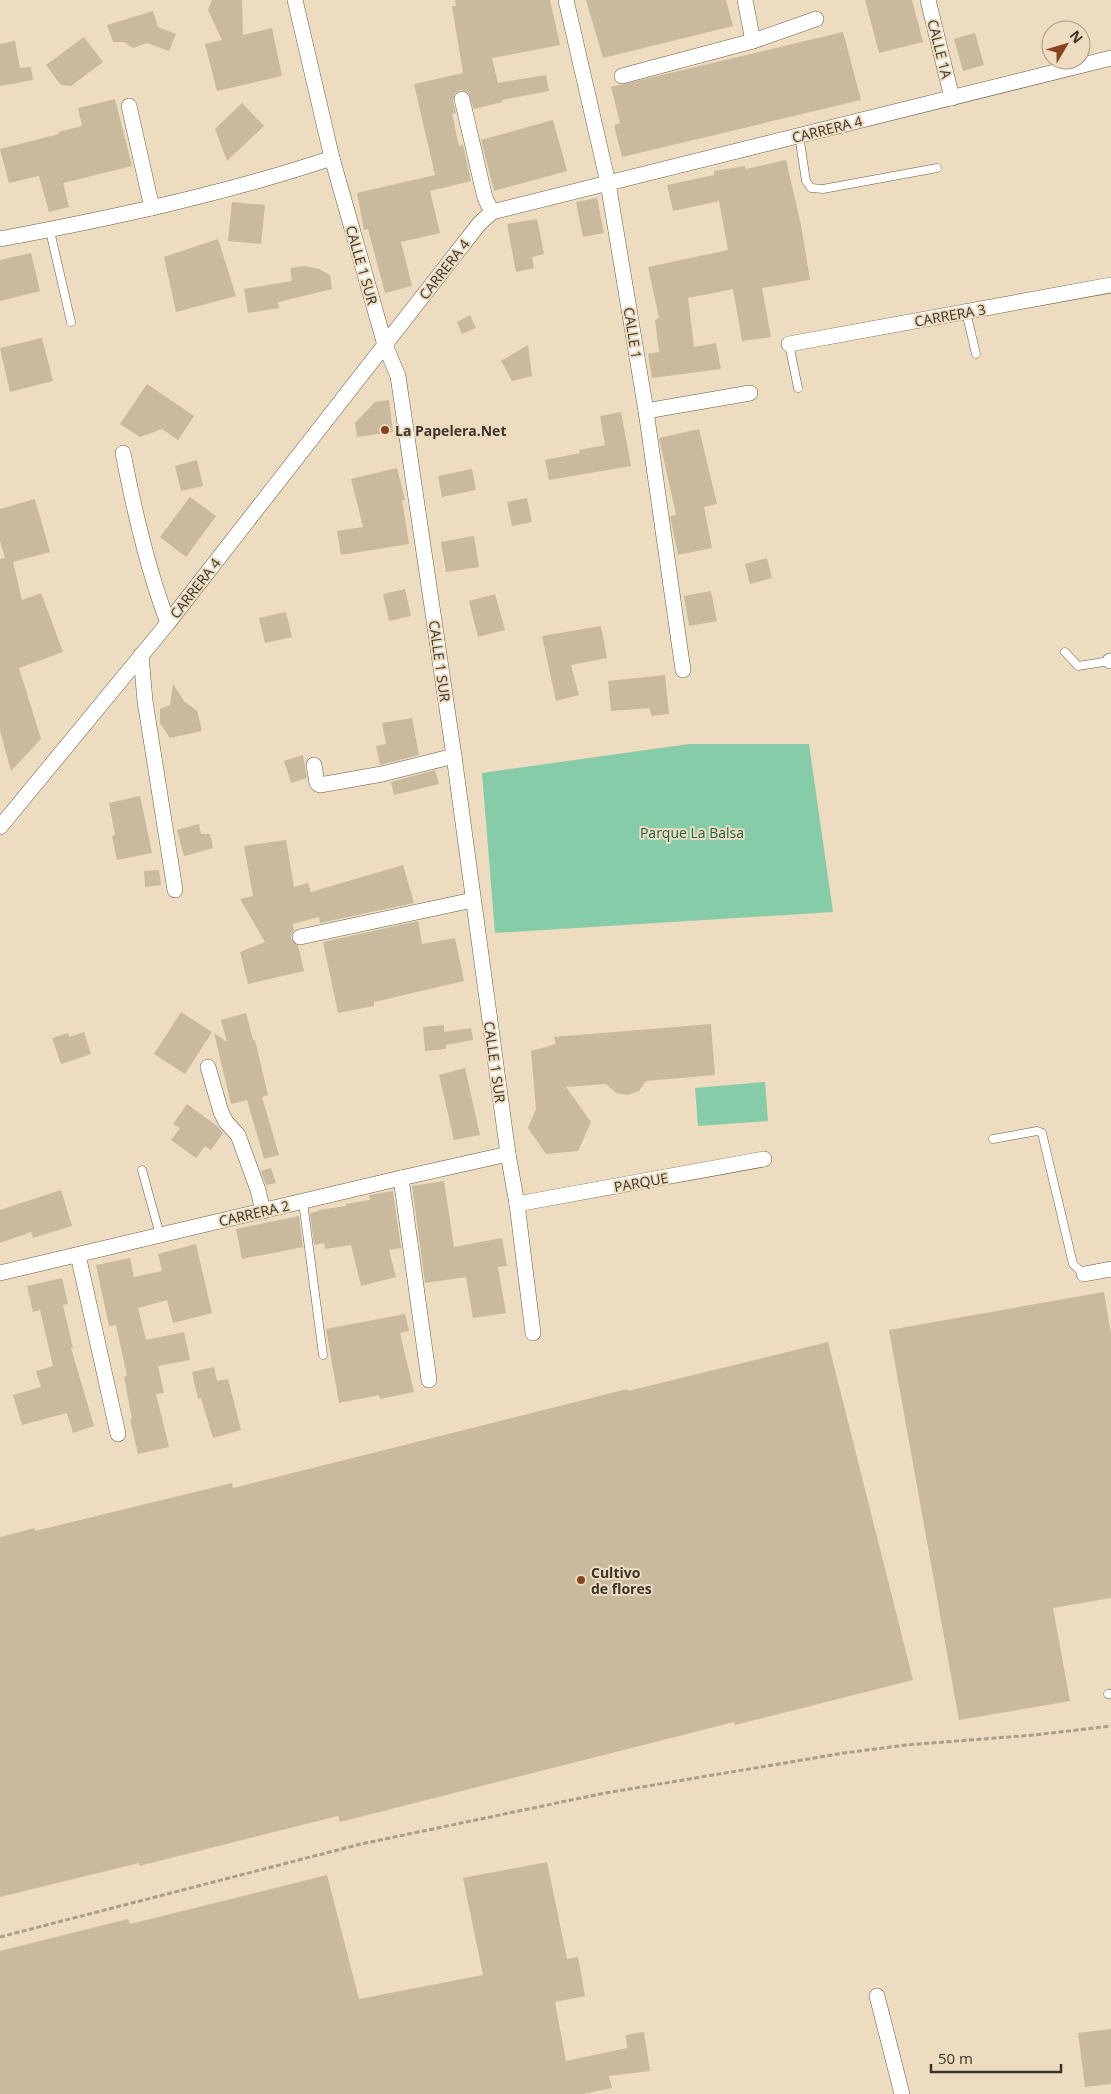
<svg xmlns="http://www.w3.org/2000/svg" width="1111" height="2094" viewBox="0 0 1111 2094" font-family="'Open Sans',sans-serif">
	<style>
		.park { fill: #86cca8 }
		.building { fill: #c9b99d }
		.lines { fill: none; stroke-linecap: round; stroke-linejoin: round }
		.service-casing { stroke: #6a5b42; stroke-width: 9 }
		.minor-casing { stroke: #6a5b42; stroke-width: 16 }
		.path { stroke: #ac9e89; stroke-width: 3; stroke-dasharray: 5 2.5; stroke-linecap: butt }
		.service { stroke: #fff; stroke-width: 8 }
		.minor { stroke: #fff; stroke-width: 15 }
		.poi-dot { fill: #894220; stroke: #eddcc0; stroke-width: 2 }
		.labels { text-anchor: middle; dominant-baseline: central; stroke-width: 4; stroke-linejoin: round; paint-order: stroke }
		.street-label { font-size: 14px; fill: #3c352a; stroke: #eddcc0 }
		.poi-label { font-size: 14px; font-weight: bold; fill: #3c352a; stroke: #eddcc0; text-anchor: start }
		.park-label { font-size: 14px; fill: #1b6445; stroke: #eddcc0 }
	</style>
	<rect width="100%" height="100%" fill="#eddcc0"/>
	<!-- park -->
	<g class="park">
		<path d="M689 744H809L833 912 495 933 482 773Z"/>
		<path d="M765 1082 768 1121 698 1126 695 1088Z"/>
	</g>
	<!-- building -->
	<g class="building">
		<path d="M212 0H242L243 35 272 28 282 76 217 91 205 44 222 40 208 10Z"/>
		<path d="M455 0H550L560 45 492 58 498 83 546 75 549 91 502 100V102L474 109 468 92 460 90 455 93 453 101 456 113 452 114 459 146 463 145 471 181 430 191 440 233 401 242 412 286 385 293 368 229 364 230 357 193 435 175 414 84 463 73 452 6H456Z"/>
		<path d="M586 0H726L733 26 603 58Z"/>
		<path d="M865 0H912L923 42 879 53Z"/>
		<path d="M153 11 158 27 176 34 169 51 147 43 133 48 124 42H113L107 25Z"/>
		<path d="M843 32 861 100 622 157 614 125 620 123 611 87Z"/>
		<path d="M975 33 984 65 963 71 954 39Z"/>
		<path d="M84 37 103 62 71 86 61 85 46 65Z"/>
		<path d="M15 41 20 68 31 67 33 80 0 86V44Z"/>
		<path d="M115 99 132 166 63 183 69 207 49 212 39 176 9 183 0 149 59 134 58 132 82 126 78 108Z"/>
		<path d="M242 103 264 126 227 161 215 129Z"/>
		<path d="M553 120 567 171 494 191 481 140Z"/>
		<path d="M786 160 801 225 810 280 762 288 771 337 742 341 733 289 688 298 694 347 716 343 721 369 652 378 648 354 659 352 655 320 659 318 648 267 728 250 719 201 673 211 667 185 714 175V171L745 166 746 169Z"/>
		<path d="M597 198 604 233 583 237 576 202Z"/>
		<path d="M232 202 265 205 261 244 228 241Z"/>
		<path d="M537 219 544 254 532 257 534 268 516 272 507 224Z"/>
		<path d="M218 239 236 296 176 312 164 257Z"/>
		<path d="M31 253 40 291 0 301V260Z"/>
		<path d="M304 266 319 269 330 275 332 289 278 302 279 308 248 313 244 289 292 281 290 268Z"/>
		<path d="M470 315 476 328 462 334 457 322Z"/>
		<path d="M42 338 53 381 10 392 0 348Z"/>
		<path d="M528 345 532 376 512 381 501 361Z"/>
		<path d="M147 384 194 416 178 440 162 429 140 437 120 424Z"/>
		<path d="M389 400 393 432 357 437 355 423 375 402Z"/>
		<path d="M621 412 631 466 549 480 545 460 580 453 579 450 605 445 600 416Z"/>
		<path d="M699 429 717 504 704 507 712 548 678 555 670 516 676 515 659 438Z"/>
		<path d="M197 460 203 486 181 491 175 466Z"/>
		<path d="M397 468 405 500H402L409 544 341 555 337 531 363 527 351 479Z"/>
		<path d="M472 469 476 490 442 497 438 476Z"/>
		<path d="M190 497 216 516 186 557 160 537Z"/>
		<path d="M527 498 532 522 512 526 507 502Z"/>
		<path d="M35 499 50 552 13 562 22 600 41 593 63 652 19 668 41 739 11 771 0 731V559L5 558 0 541V509Z"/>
		<path d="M474 536 479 567 446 572 441 542Z"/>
		<path d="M767 558 772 578 750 584 745 564Z"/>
		<path d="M405 589 411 616 389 621 383 594Z"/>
		<path d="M711 591 717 621 689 626 684 596Z"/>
		<path d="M495 594 505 630 478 637 469 601Z"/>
		<path d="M286 612 292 637 265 643 259 618Z"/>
		<path d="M601 626 607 658 571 665 579 695 556 701 542 636Z"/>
		<path d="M665 675 669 714 652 716 649 708 611 711 608 681Z"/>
		<path d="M173 684 184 701 197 711 202 731 170 738 160 723V709L170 705Z"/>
		<path d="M412 718 419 755 380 765 376 746 386 744 382 723Z"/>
		<path d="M303 755 307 778 291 783 284 761Z"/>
		<path d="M435 770 439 784 394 795 391 782Z"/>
		<path d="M140 796 152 853 117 860 112 836 115 835 109 803Z"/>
		<path d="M199 824 201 834H210L213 848 184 856 177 830Z"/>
		<path d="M286 840 294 887 308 883 311 892 403 865 414 903 320 923 319 917 293 924 294 930 291 935V939L298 946 304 971 248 984 240 952 265 942 240 899 253 896 244 846Z"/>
		<path d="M159 870 161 885 145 887 144 871Z"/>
		<path d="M418 921 422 944 455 938 464 981 374 1002V1006L338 1013 323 942Z"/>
		<path d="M181 1012 212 1032 185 1074 154 1054Z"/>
		<path d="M246 1013 253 1040H255L268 1095 262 1097 279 1155 264 1159 247 1100 231 1104 214 1033 227 1042 221 1020Z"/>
		<path d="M711 1024 715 1075 646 1081 639 1091 628 1095 616 1093 606 1084 566 1087 591 1122 578 1151 546 1154 528 1128 536 1109 531 1051 556 1044 554 1037Z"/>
		<path d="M444 1025V1032L471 1028 473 1040 446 1045V1049L425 1051 423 1027Z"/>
		<path d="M84 1032 91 1054 61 1064 52 1038 68 1033 69 1037Z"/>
		<path d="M465 1068 480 1135 454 1140 439 1075Z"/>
		<path d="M187 1104 217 1126 223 1133 211 1150 205 1146 196 1158 171 1140 180 1128 173 1124Z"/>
		<path d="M271 1168 276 1183 266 1185 261 1171Z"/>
		<path d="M444 1181 454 1247 502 1238 507 1266 498 1267 506 1313 473 1318 466 1277 425 1283 412 1186Z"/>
		<path d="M61 1190 72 1226 33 1238 31 1232 0 1243V1210Z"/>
		<path d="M393 1191 401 1248 389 1250 396 1277 361 1286 351 1245 325 1249 324 1243 314 1245 310 1213 319 1211V1210L346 1206V1204L370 1200 369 1195Z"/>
		<path d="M299 1216 303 1247 242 1259 236 1229Z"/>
		<path d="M196 1244 212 1313 173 1323 167 1300 138 1308 146 1340 184 1332 190 1360 158 1366 164 1393 156 1394 169 1447 138 1454 130 1419H132L124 1377 127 1376 116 1325 109 1326 96 1265 130 1258 134 1277 162 1271 158 1254Z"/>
		<path d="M62 1278 68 1304 63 1305 73 1348H71L94 1426 73 1433 67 1413 22 1425 13 1395 41 1387 36 1371 53 1366 40 1310 33 1312 27 1286Z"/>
		<path d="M1104 1292 1111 1334V1598L1053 1608 1070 1701 959 1720 889 1330Z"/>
		<path d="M405 1314 409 1331 400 1333 414 1392 380 1399 379 1395 339 1403 326 1329Z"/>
		<path d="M828 1342 913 1680 735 1725 734 1722 340 1822 338 1816 139 1866V1863L0 1897V1537L35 1528V1531L232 1483 233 1488 627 1389 628 1391Z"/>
		<path d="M214 1367 217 1381 228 1379 241 1430 213 1438 201 1398 198 1399 192 1372Z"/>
		<path d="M547 1862 567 1959 578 1957 585 1996 555 2002 566 2061 627 2048 626 2035 644 2032 650 2071 609 2076 612 2088 583 2094H0V1951L128 1919 130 1924 327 1875 359 1999 483 1975 463 1878Z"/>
		<path d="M1111 2029V2084L1085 2087 1078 2033Z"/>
	</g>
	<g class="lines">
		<defs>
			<g id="service">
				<path d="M799 135 806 181 811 188 823 189 937 168"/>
				<path d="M50 231 71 322"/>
				<path d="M966 312 976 354"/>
				<path d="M789 344 798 388"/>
				<path d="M1065 652 1078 666 1110 661"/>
				<path d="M993 1139 1037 1131 1042 1133 1073 1264 1084 1274"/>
				<path d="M142 1170 160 1235"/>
				<path d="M303 1202 323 1355"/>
				<path d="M1108 1694H1111"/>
			</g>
			<g id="minor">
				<path d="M295 0 332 158 385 345 398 376 454 756 508 1154 517 1204 533 1333"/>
				<path d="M566 0 608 183 646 411 683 670"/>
				<path d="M745 0 753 41"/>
				<path d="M928 0 952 98"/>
				<path d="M622 76 753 41 816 19"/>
				<path d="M462 99 485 198 492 212"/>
				<path d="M129 106 152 208"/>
				<path d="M0 239C112 218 224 194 332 158"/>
				<path d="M789 344 1111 285"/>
				<path d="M646 411 750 393"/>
				<path d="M123 453C134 510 147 568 168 623"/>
				<path d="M141 655 145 701 175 890"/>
				<path d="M1110 661H1111"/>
				<path d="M314 765 317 783 320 785 382 774 454 756"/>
				<path d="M0 827 168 623 479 224 492 212 1111 58"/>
				<path d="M300 937 473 900"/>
				<path d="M208 1067 221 1112 226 1122 238 1135 258 1190 263 1211"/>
				<path d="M401 1178 429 1380"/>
				<path d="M517 1204 764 1159"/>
				<path d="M78 1255 118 1434"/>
				<path d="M0 1273 401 1178 508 1154"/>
				<path d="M1084 1274 1111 1269"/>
				<path d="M877 1996 902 2094"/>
			</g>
		</defs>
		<!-- service casing -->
		<use href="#service" class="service-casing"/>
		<!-- minor casing -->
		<use href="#minor" class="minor-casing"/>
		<!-- path -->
		<path class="path" d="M0 1937 361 1844 600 1794 844 1753 906 1745 1034 1735 1111 1726"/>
		<!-- service -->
		<use href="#service" class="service"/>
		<!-- minor -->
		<use href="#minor" class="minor"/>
	</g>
	<!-- markers -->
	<g class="poi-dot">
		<circle cx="385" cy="430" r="5"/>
		<circle cx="581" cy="1580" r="5"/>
	</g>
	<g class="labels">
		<!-- street labels -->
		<g class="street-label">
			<text transform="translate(940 49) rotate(76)">CALLE 1A</text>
			<text transform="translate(827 129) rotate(-14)">CARRERA 4</text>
			<text transform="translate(362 265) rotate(74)">CALLE 1 SUR</text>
			<text transform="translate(444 269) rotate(-52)">CARRERA 4</text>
			<text transform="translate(950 315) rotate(-10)">CARRERA 3</text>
			<text transform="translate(633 333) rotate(81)">CALLE 1</text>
			<text transform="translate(195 588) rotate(-52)">CARRERA 4</text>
			<text transform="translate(440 661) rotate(82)">CALLE 1 SUR</text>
			<text transform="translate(495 1062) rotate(82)">CALLE 1 SUR</text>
			<text transform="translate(641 1182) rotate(-10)">PARQUE</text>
			<text transform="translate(254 1213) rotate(-13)">CARRERA 2</text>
		</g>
		<!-- poi labels -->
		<g class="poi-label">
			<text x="395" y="430">La Papelera.Net</text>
			<text x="591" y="1572">Cultivo<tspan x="591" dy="16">de flores</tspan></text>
		</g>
		<!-- park labels -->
		<g class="park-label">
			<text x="692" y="832">Parque La Balsa</text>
		</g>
	</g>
	<!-- north arrow -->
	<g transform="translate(1066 45) rotate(52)"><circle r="24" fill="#eddcc0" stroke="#a69984"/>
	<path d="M0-4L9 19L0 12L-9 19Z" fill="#894220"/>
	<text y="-8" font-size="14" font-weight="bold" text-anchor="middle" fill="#3c352a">N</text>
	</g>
	<!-- scale -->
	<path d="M931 2064v8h130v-8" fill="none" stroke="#3c352a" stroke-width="2.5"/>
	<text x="938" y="2064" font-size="15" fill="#3c352a" stroke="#eddcc0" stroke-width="4" paint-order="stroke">50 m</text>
</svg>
